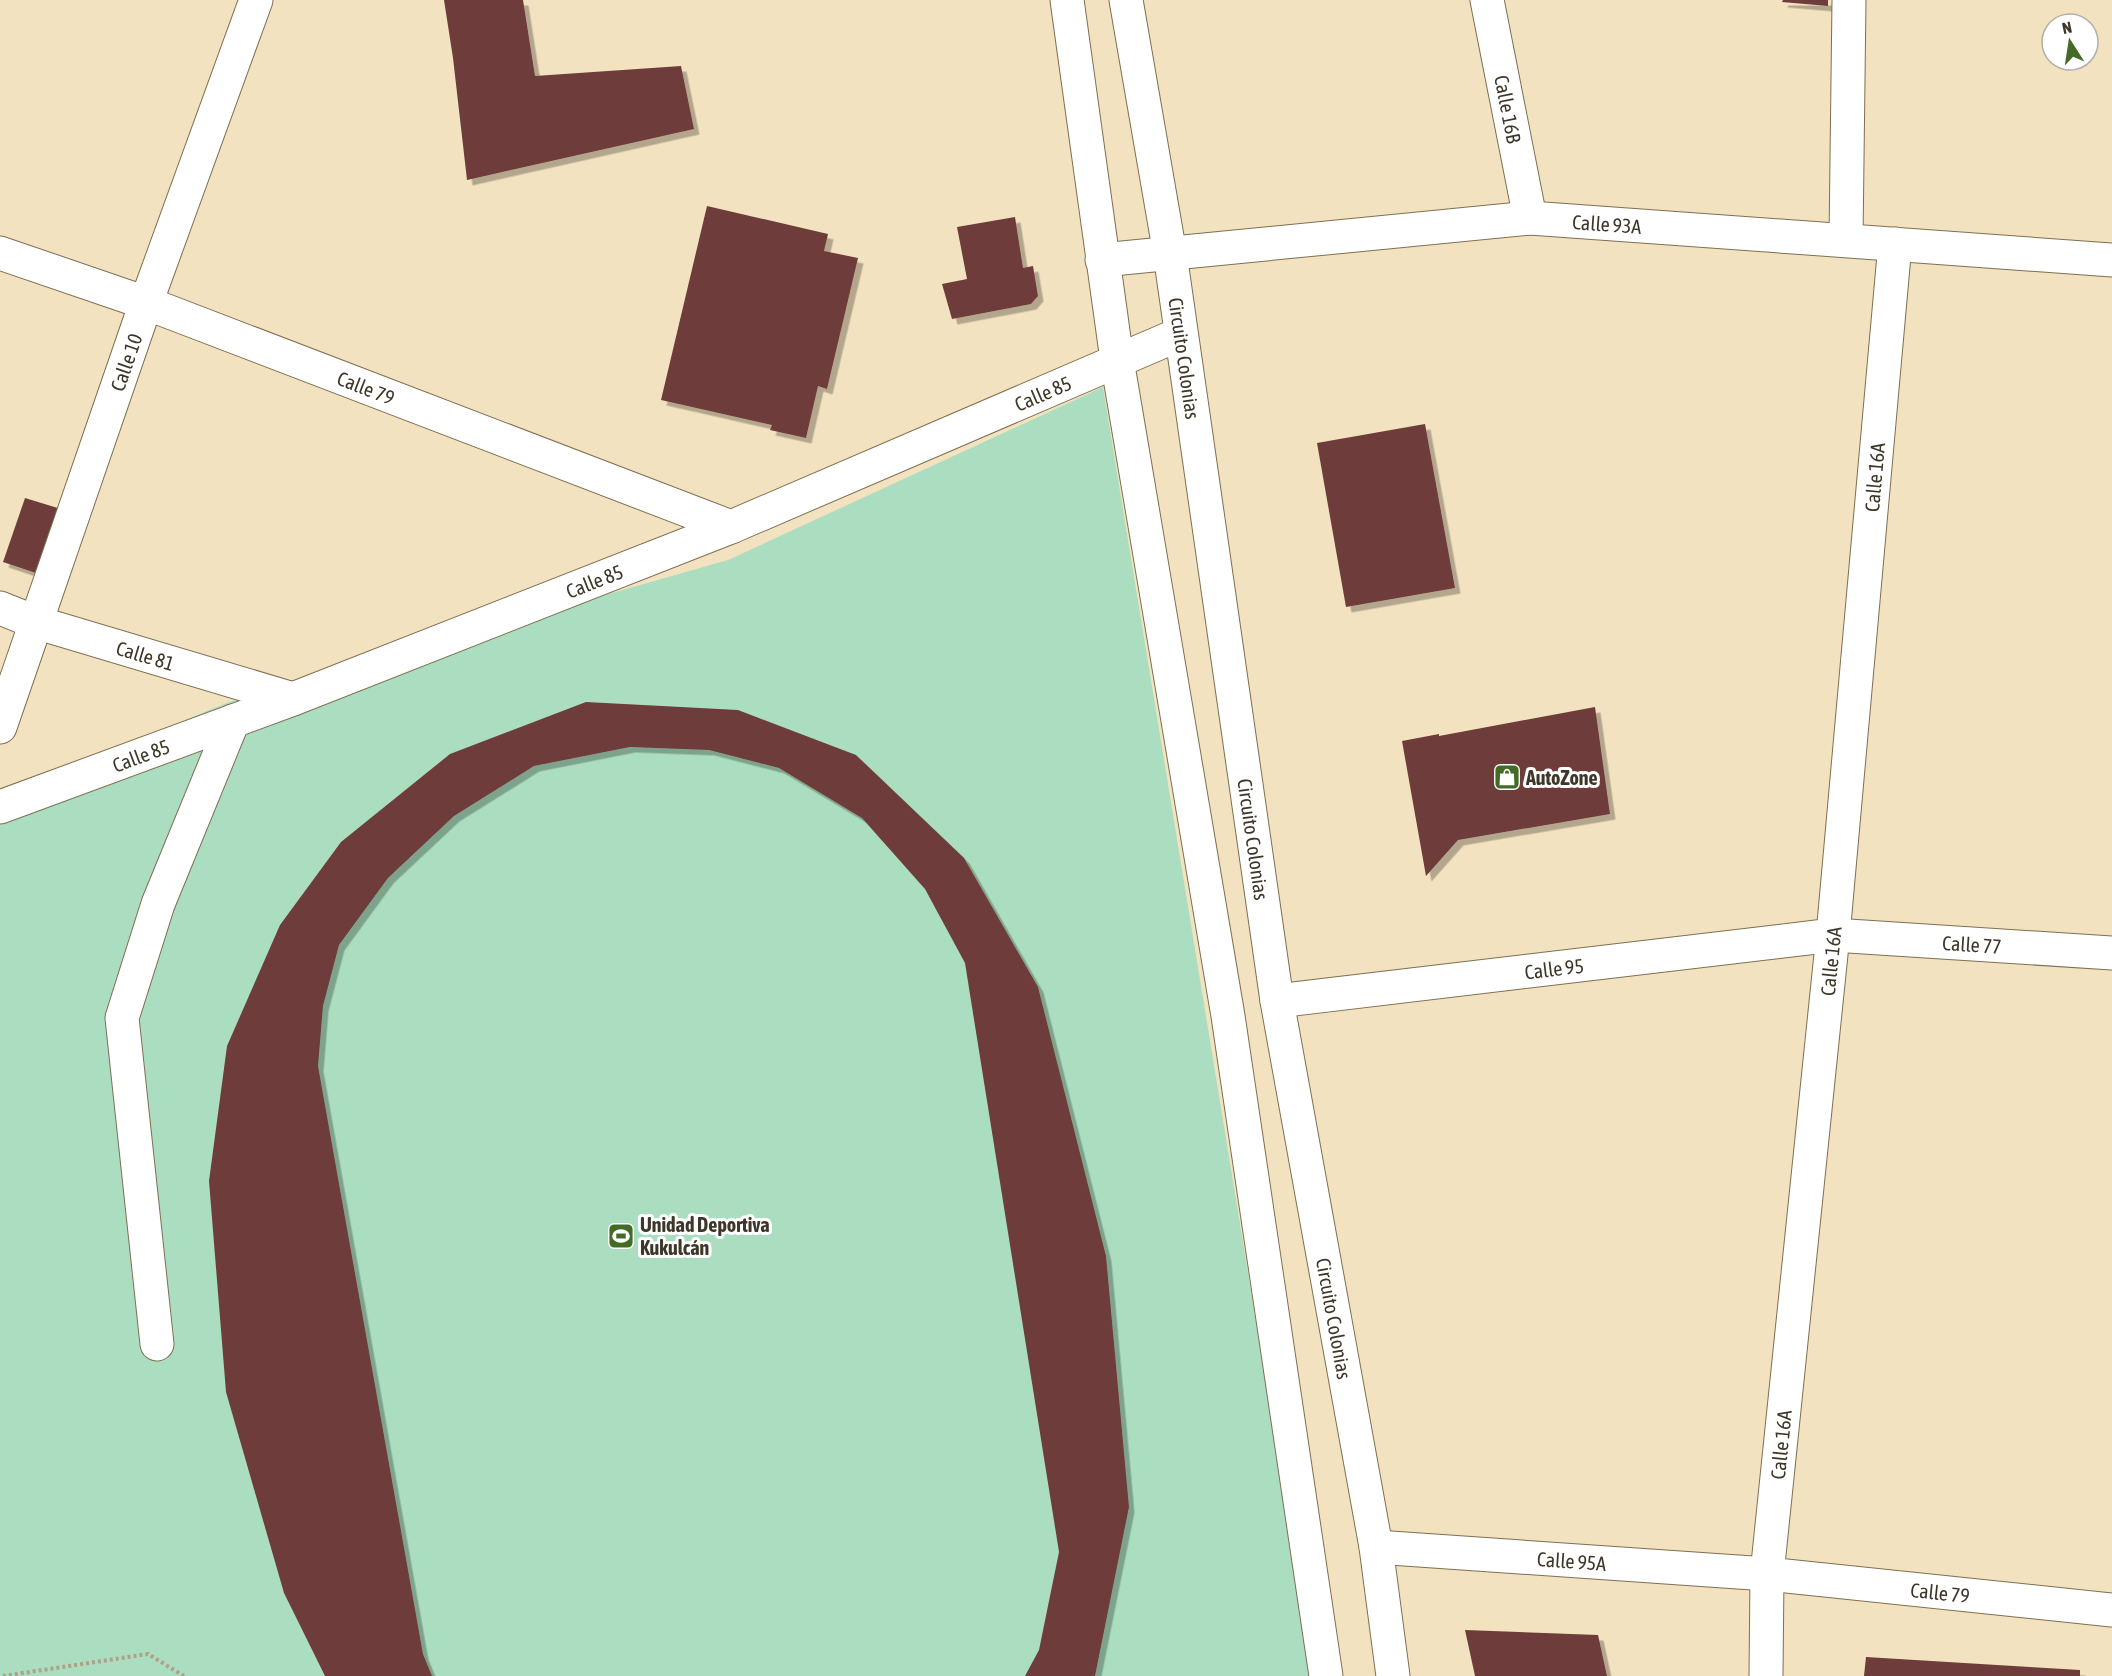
<svg xmlns="http://www.w3.org/2000/svg" width="2112" height="1676" viewBox="0 0 2112 1676" font-family="'Asap Condensed',sans-serif">
	<style>
		.green { fill: #abdec0 }
		.building { fill: #6e3d3a; filter: url(#shadow) }
		.lines { fill: none; stroke-linecap: round; stroke-linejoin: round }
		.minor-casing { stroke: #7e6f51; stroke-width: 35 }
		.major-casing { stroke: #7e6f51; stroke-width: 35 }
		.path { stroke: #aea187; stroke-width: 4; stroke-dasharray: 3 3; stroke-linecap: butt }
		.minor { stroke: #fff; stroke-width: 33 }
		.major { stroke: #fff; stroke-width: 33 }
		.labels { text-anchor: middle; dominant-baseline: central; stroke-width: 6; stroke-linejoin: round; paint-order: stroke }
		.street-label { font-size: 20px; fill: #3d3629; stroke: #fff }
		.poi-label { font-size: 20px; font-weight: bold; fill: #3d3629; stroke: #fff; text-anchor: start }
	</style>
	<defs>
		<filter id="shadow"><feDropShadow dx="5.5" dy="5.5" stdDeviation="0" flood-color="#0004"/></filter>
	</defs>
	<rect width="100%" height="100%" fill="#f3e2c0"/>
	<!-- green -->
	<path class="green" d="M1103 387 1314 1676H0V796L229 702 728 560Z"/>
	<!-- building -->
	<g class="building">
		<path d="M444 0H523L535 76 681 66 694 129 467 180 453 58Z"/>
		<path d="M1783 0H1828V6L1782 2Z"/>
		<path d="M707 206 828 234 824 251 858 258 827 389 818 386 806 438 770 430 772 425 661 400Z"/>
		<path d="M1015 217 1023 268 1033 266 1038 296 1031 304 952 319 942 284 967 279 957 227Z"/>
		<path d="M1425 424 1455 588 1346 607 1317 443Z"/>
		<path d="M25 498 61 509 39 574 3 562Z"/>
		<path d="M586 702 738 710 856 755 964 858 1038 987 1106 1256 1129 1507 1095 1676H1025L1039 1650 1059 1552 965 963 925 889 862 818 779 768 709 750 630 747 534 766 454 816 388 878 339 945 323 1006 318 1066 423 1654 432 1676H325L284 1593 226 1392 209 1181 227 1046 280 925 341 842 450 754Z"/>
		<path d="M1595 707 1610 814 1458 840 1426 876 1402 741 1439 734V736Z"/>
		<path d="M1465 1630 1598 1635 1607 1676H1475Z"/>
		<path d="M1866 1657 2080 1670V1676H1864Z"/>
	</g>
	<g class="lines">
		<defs>
			<g id="minor">
				<path id="s1" d="M1487 0 1530 218"/>
				<path d="M1846 239 1849 0"/>
				<path id="s2" d="M1102 260 1530 218 2112 260"/>
				<path id="s3" d="M0 608 35 622 293 699"/>
				<path id="s4" d="M0 727 146 303 256 0"/>
				<path id="s5" d="M0 807 293 699 731 527"/>
				<path id="s6" d="M1277 1001 1833 935 2112 953"/>
				<path d="M157 1344 122 1018 158 904 233 721"/>
				<path id="s7" d="M1376 1547 1767 1574 2112 1610"/>
				<path id="s8" d="M1766 1676 1767 1574 1833 935 1895 244"/>
			</g>
			<g id="major">
				<path d="M1067 0 1117 360 1228 1016 1326 1676"/>
				<path id="s9" d="M1126 0 1170 254 1277 1001 1376 1547 1393 1676"/>
				<path id="s10" d="M0 253 146 303 731 527 1180 334"/>
			</g>
		</defs>
		<!-- minor casing -->
		<use href="#minor" class="minor-casing"/>
		<!-- major casing -->
		<use href="#major" class="major-casing"/>
		<!-- path -->
		<path class="path" d="M3 1676 148 1654 184 1676"/>
		<!-- minor -->
		<use href="#minor" class="minor"/>
		<!-- major -->
		<use href="#major" class="major"/>
	</g>
	<!-- icons -->
	<defs>
		<symbol id="shop-square" viewBox="-11 -11 22 22"><rect x="-9" y="-9" width="18" height="18" rx="4" fill="#446b25" stroke="#fff"/><path d="M-5-2.5h2.3a2.7 3.5 0 0 1 5.4 0H5L5.5 6h-11ZM-1.5-2.5h3a1.5 2.3 0 0 0-3 0Z" fill="#fff"/></symbol>
		<symbol id="stadium-square" viewBox="-11 -11 22 22"><rect x="-9" y="-9" width="18" height="18" rx="4" fill="#446b25" stroke="#fff"/><path d="M0-5a6.5 5 0 1 0 0 10a6.5 5 0 1 0 0-10ZM-3.5-1.8h7v3.6h-7Z" fill="#fff"/></symbol>
	</defs>
	<g fill-rule="evenodd">
		<use href="#shop-square" x="1492" y="762" width="30" height="30"/>
		<use href="#stadium-square" x="606" y="1221" width="30" height="30"/>
	</g>
	<g class="labels">
		<!-- street labels -->
		<g class="street-label">
			<text stroke="none"><textPath href="#s1" startOffset="111">Calle 16B</textPath></text>
			<text stroke="none"><textPath href="#s2" startOffset="507">Calle 93A</textPath></text>
			<text stroke="none"><textPath href="#s9" startOffset="363">Circuito Colonias</textPath></text>
			<text stroke="none"><textPath href="#s4" startOffset="386">Calle 10</textPath></text>
			<text stroke="none"><textPath href="#s10" startOffset="390">Calle 79</textPath></text>
			<text stroke="none"><textPath href="#s10" startOffset="1120">Calle 85</textPath></text>
			<text stroke="none"><textPath href="#s8" startOffset="1204">Calle 16A</textPath></text>
			<text stroke="none"><textPath href="#s5" startOffset="636">Calle 85</textPath></text>
			<text stroke="none"><textPath href="#s3" startOffset="153">Calle 81</textPath></text>
			<text stroke="none"><textPath href="#s5" startOffset="150">Calle 85</textPath></text>
			<text stroke="none"><textPath href="#s9" startOffset="849">Circuito Colonias</textPath></text>
			<text stroke="none"><textPath href="#s6" startOffset="699">Calle 77</textPath></text>
			<text stroke="none"><textPath href="#s8" startOffset="718">Calle 16A</textPath></text>
			<text stroke="none"><textPath href="#s6" startOffset="279">Calle 95</textPath></text>
			<text stroke="none"><textPath href="#s9" startOffset="1335">Circuito Colonias</textPath></text>
			<text stroke="none"><textPath href="#s8" startOffset="232">Calle 16A</textPath></text>
			<text stroke="none"><textPath href="#s7" startOffset="196">Calle 95A</textPath></text>
			<text stroke="none"><textPath href="#s7" startOffset="566">Calle 79</textPath></text>
		</g>
		<!-- poi labels -->
		<g class="poi-label">
			<text x="1526" y="777">AutoZone</text>
			<text x="640" y="1224">Unidad Deportiva<tspan x="640" dy="23">Kukulcán</tspan></text>
		</g>
	</g>
	<!-- north arrow -->
	<g transform="translate(2070 42) rotate(348)"><circle r="28" fill="#ffffff" stroke="#b1afa9" stroke-width="1.5"/>
	<path d="M0-4.5L10 22L0 15L-10 22Z" fill="#446b25"/>
	<text y="-9" font-size="16" font-weight="bold" text-anchor="middle" fill="#3d3629">N</text>
	</g>
</svg>
